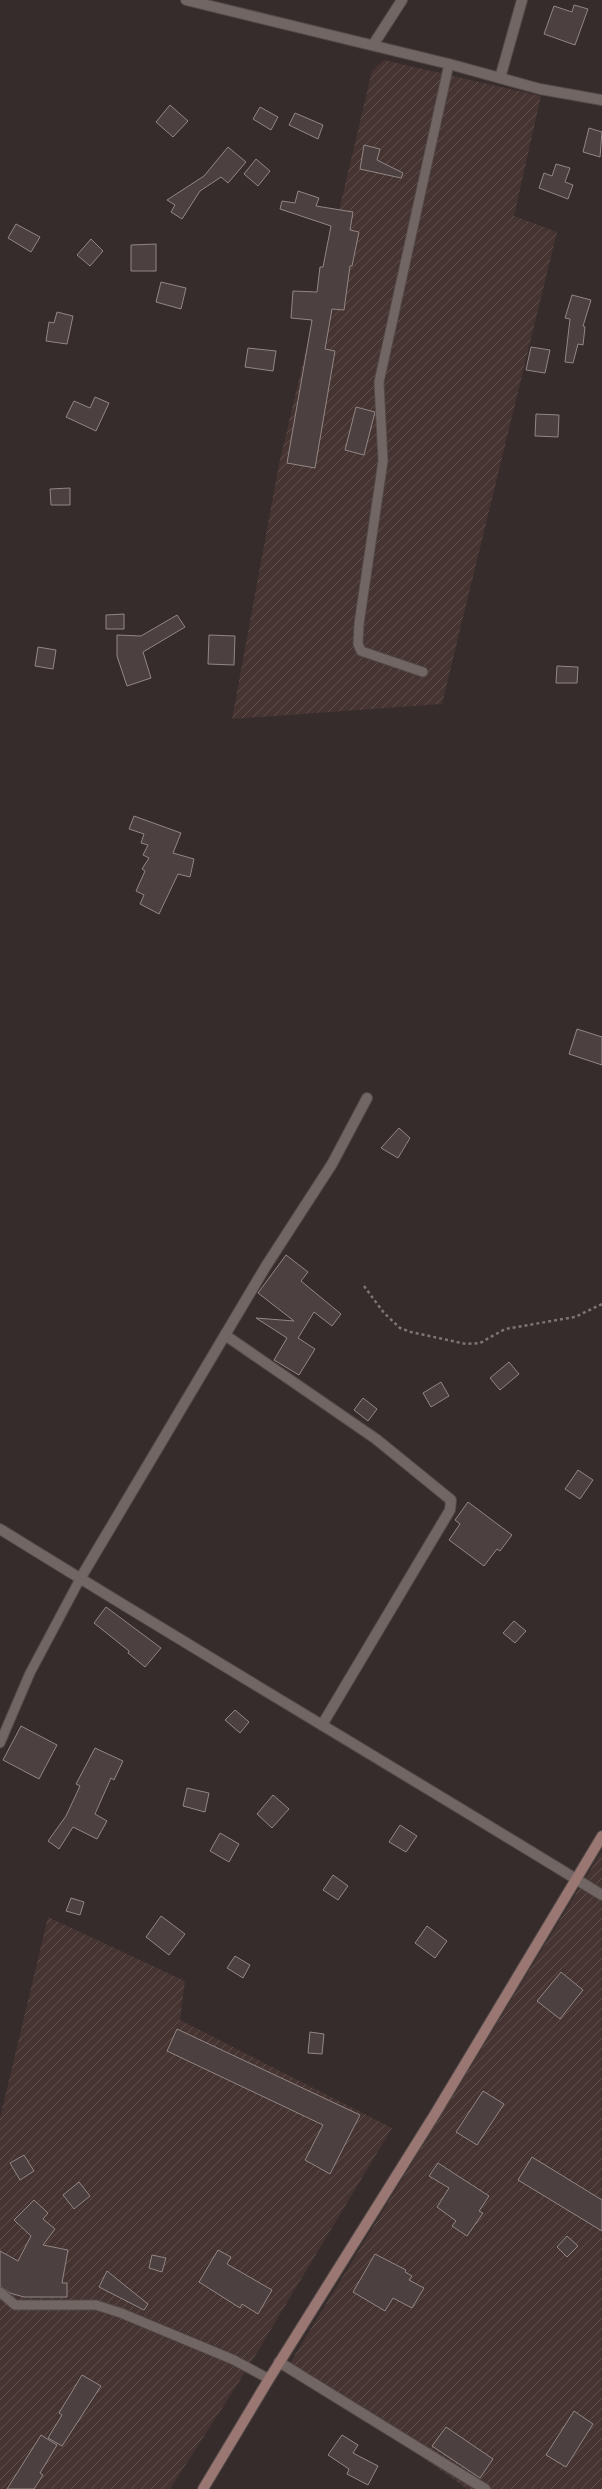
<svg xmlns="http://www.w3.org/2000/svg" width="602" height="2489" viewBox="0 0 602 2489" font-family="Barlow,sans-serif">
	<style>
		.industrial { fill: url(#industrial-furrows) }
		.building { fill: #4c4140; stroke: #938785 }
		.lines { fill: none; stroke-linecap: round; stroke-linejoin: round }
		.service-casing { stroke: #534a48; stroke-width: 11 }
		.minor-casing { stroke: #534a48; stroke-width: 12 }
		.secondary-casing { stroke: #534a48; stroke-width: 12 }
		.path { stroke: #7e7574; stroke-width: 2.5; stroke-dasharray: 3 3; stroke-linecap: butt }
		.service { stroke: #726665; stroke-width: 9 }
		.minor { stroke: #726665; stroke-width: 10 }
		.secondary { stroke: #9a7773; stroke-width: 10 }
	</style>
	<defs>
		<pattern id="industrial-furrows" width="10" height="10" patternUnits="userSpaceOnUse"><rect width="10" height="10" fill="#453431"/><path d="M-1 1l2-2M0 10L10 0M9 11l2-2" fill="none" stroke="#60514f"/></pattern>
	</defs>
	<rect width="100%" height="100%" fill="#362c2b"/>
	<!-- industrial -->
	<g class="industrial">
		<path d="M384 60 541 96 514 216 557 232 442 704 232 719 279 464 372 71Z"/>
		<path d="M602 1851V2489H467L290 2363Z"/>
		<path d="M48 1917 185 1981 180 2020 392 2128 244 2374 170 2489H0V2118Z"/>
	</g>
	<!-- building -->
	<g class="building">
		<path d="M574 5 588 9 575 45 544 34 554 6 572 12Z"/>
		<path d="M170 105 188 121 173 137 156 122Z"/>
		<path d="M260 107 278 117 271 130 253 119Z"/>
		<path d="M295 113 323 125 318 139 289 125Z"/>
		<path d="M589 128 602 132 600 157 583 152Z"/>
		<path d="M364 145 380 149 377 160 403 173 401 178 360 169Z"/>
		<path d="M228 147 246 162 228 183 221 177 200 191 182 219 171 212 175 205 167 200 204 176Z"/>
		<path d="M256 159 270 171 258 186 244 174Z"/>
		<path d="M556 164 570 168 565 182 573 185 568 199 539 188 544 173 552 176Z"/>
		<path d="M298 191 319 198 316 206 353 212 350 230 359 232 352 266H350L344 310 332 309 325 349 335 351 315 468 287 463 312 320 291 318 293 291 317 292 320 267H323L331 226 280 209 282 201 295 203Z"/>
		<path d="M16 224 40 237 31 252 8 238Z"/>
		<path d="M91 239 103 251 90 266 77 255Z"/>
		<path d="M156 244V271H131V245Z"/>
		<path d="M161 282 186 288 181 309 156 302Z"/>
		<path d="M572 295 591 300 583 326 585 327 583 345 578 344 573 363 565 362 570 319 565 318Z"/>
		<path d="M57 312 73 316 67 344 46 341 49 322 54 323Z"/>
		<path d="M531 347 550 350 545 373 526 370Z"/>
		<path d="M248 348 276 351 273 371 245 367Z"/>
		<path d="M95 397 109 403 96 431 66 417 74 401 90 408Z"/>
		<path d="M356 407 375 412 364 455 345 450Z"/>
		<path d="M536 414 559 415 558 437 535 436Z"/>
		<path d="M70 488V505H51L50 489Z"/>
		<path d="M124 614V629H106V615Z"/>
		<path d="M177 615 185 627 143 652 151 678 127 686 117 656V635L141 636Z"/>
		<path d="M209 635 235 636 234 665 208 664Z"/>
		<path d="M38 647 56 650 53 669 35 666Z"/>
		<path d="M557 666 578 667 577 683H556Z"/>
		<path d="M134 816 181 833 173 853 194 859 190 877 178 874 159 914 140 904 144 895 136 891 145 871 142 869 149 858 143 855 148 845 141 843 144 834 129 829Z"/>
		<path d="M577 1029 602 1037V1065L569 1054Z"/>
		<path d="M399 1128 410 1138 398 1158 381 1148Z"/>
		<path d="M286 1255 308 1272 301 1281 341 1314 332 1326 314 1312 298 1338 315 1349 299 1375 274 1360 287 1338 256 1318 294 1321 258 1293Z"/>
		<path d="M509 1362 519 1374 500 1390 490 1378Z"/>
		<path d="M441 1382 449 1396 431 1407 423 1393Z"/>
		<path d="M363 1398 377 1409 368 1421 354 1410Z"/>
		<path d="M578 1470 593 1480 580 1499 565 1489Z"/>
		<path d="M468 1502 512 1535 500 1551 497 1549 484 1566 449 1540 460 1524 455 1520Z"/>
		<path d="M106 1607 161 1648 145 1667 128 1653 129 1651 94 1623Z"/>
		<path d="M514 1621 526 1631 515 1643 503 1633Z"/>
		<path d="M235 1710 249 1722 240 1733 225 1720Z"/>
		<path d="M21 1726 57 1745 39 1779 3 1760Z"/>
		<path d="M95 1748 123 1761 114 1780 111 1778 95 1814 107 1821 97 1839 73 1827 59 1849 48 1841 66 1816 80 1786 76 1784Z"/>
		<path d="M187 1788 209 1793 205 1812 183 1806Z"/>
		<path d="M273 1795 289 1809 272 1828 257 1814Z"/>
		<path d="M400 1825 417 1836 406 1852 389 1842Z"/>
		<path d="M220 1833 239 1844 229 1862 210 1851Z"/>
		<path d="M333 1875 348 1886 338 1900 323 1890Z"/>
		<path d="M71 1898 84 1902 80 1915 66 1911Z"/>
		<path d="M161 1916 185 1934 169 1955 146 1937Z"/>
		<path d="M427 1926 447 1941 435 1958 415 1943Z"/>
		<path d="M235 1956 250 1965 243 1978 227 1968Z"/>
		<path d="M561 1972 583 1990 560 2019 537 2001Z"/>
		<path d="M177 2029 360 2115 330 2174 305 2160 323 2125 167 2051Z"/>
		<path d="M310 2032 324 2034 322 2054 308 2053Z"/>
		<path d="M483 2091 504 2104 477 2145 456 2132Z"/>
		<path d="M24 2155 34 2171 20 2180 10 2163Z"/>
		<path d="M532 2157 602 2200V2231L518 2180Z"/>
		<path d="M438 2163 489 2196 479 2211 483 2213 467 2236 452 2226 456 2221 437 2207 449 2188 429 2176Z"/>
		<path d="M79 2182 90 2196 74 2209 63 2195Z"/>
		<path d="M34 2200 48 2213 43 2219 55 2229 43 2245 68 2250 62 2283H67V2297H24L10 2293 0 2286V2251L18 2261 31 2236 14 2220Z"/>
		<path d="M567 2236 578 2246 567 2257 557 2247Z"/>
		<path d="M218 2250 231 2257 227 2264 272 2290 258 2314 242 2304 240 2308 199 2282Z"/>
		<path d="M375 2254 406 2270 405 2272 412 2276 409 2280 424 2288 412 2308 393 2298 385 2311 353 2292Z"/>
		<path d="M152 2255 166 2258 162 2272 149 2268Z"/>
		<path d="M107 2271 148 2304 144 2310 99 2287Z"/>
		<path d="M82 2375 101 2386 62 2446 48 2438 62 2415 59 2413Z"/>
		<path d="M574 2411 593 2424 566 2467 546 2455Z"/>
		<path d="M446 2427 493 2459 480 2478 432 2446Z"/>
		<path d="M41 2435 57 2445 40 2473 43 2475 34 2489H7Z"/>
		<path d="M342 2435 358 2445 353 2453 378 2466 368 2485 347 2474 349 2469 328 2455Z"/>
	</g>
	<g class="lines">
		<defs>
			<g id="service">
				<path d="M423 672 361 651 358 644 359 624 383 461 379 382 449 64"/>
				<path d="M0 1743 30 1673 80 1579"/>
				<path d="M0 2292 15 2305H96L121 2313 234 2360 269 2379"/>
			</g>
			<g id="minor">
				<path d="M186 0 449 64 540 89 602 100"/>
				<path d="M373 45 402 0"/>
				<path d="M500 78 522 0"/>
				<path d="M225 1335 376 1439 451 1500 450 1510 322 1725"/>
				<path d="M0 1529C200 1653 402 1772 602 1895"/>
				<path d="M80 1579 266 1266 332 1164 367 1098"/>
				<path d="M279 2362 485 2489"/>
			</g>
			<path id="secondary" d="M203 2489 269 2379 435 2114 602 1836"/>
		</defs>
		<!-- service casing -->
		<use href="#service" class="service-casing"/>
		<!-- minor casing -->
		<use href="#minor" class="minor-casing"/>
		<!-- secondary casing -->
		<use href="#secondary" class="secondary-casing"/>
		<!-- path -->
		<path class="path" d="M364 1286 384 1313 400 1328 411 1332 466 1344 480 1343 505 1329 575 1317 602 1304"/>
		<!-- service -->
		<use href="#service" class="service"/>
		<!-- minor -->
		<use href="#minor" class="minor"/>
		<!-- secondary -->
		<use href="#secondary" class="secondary"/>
	</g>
</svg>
